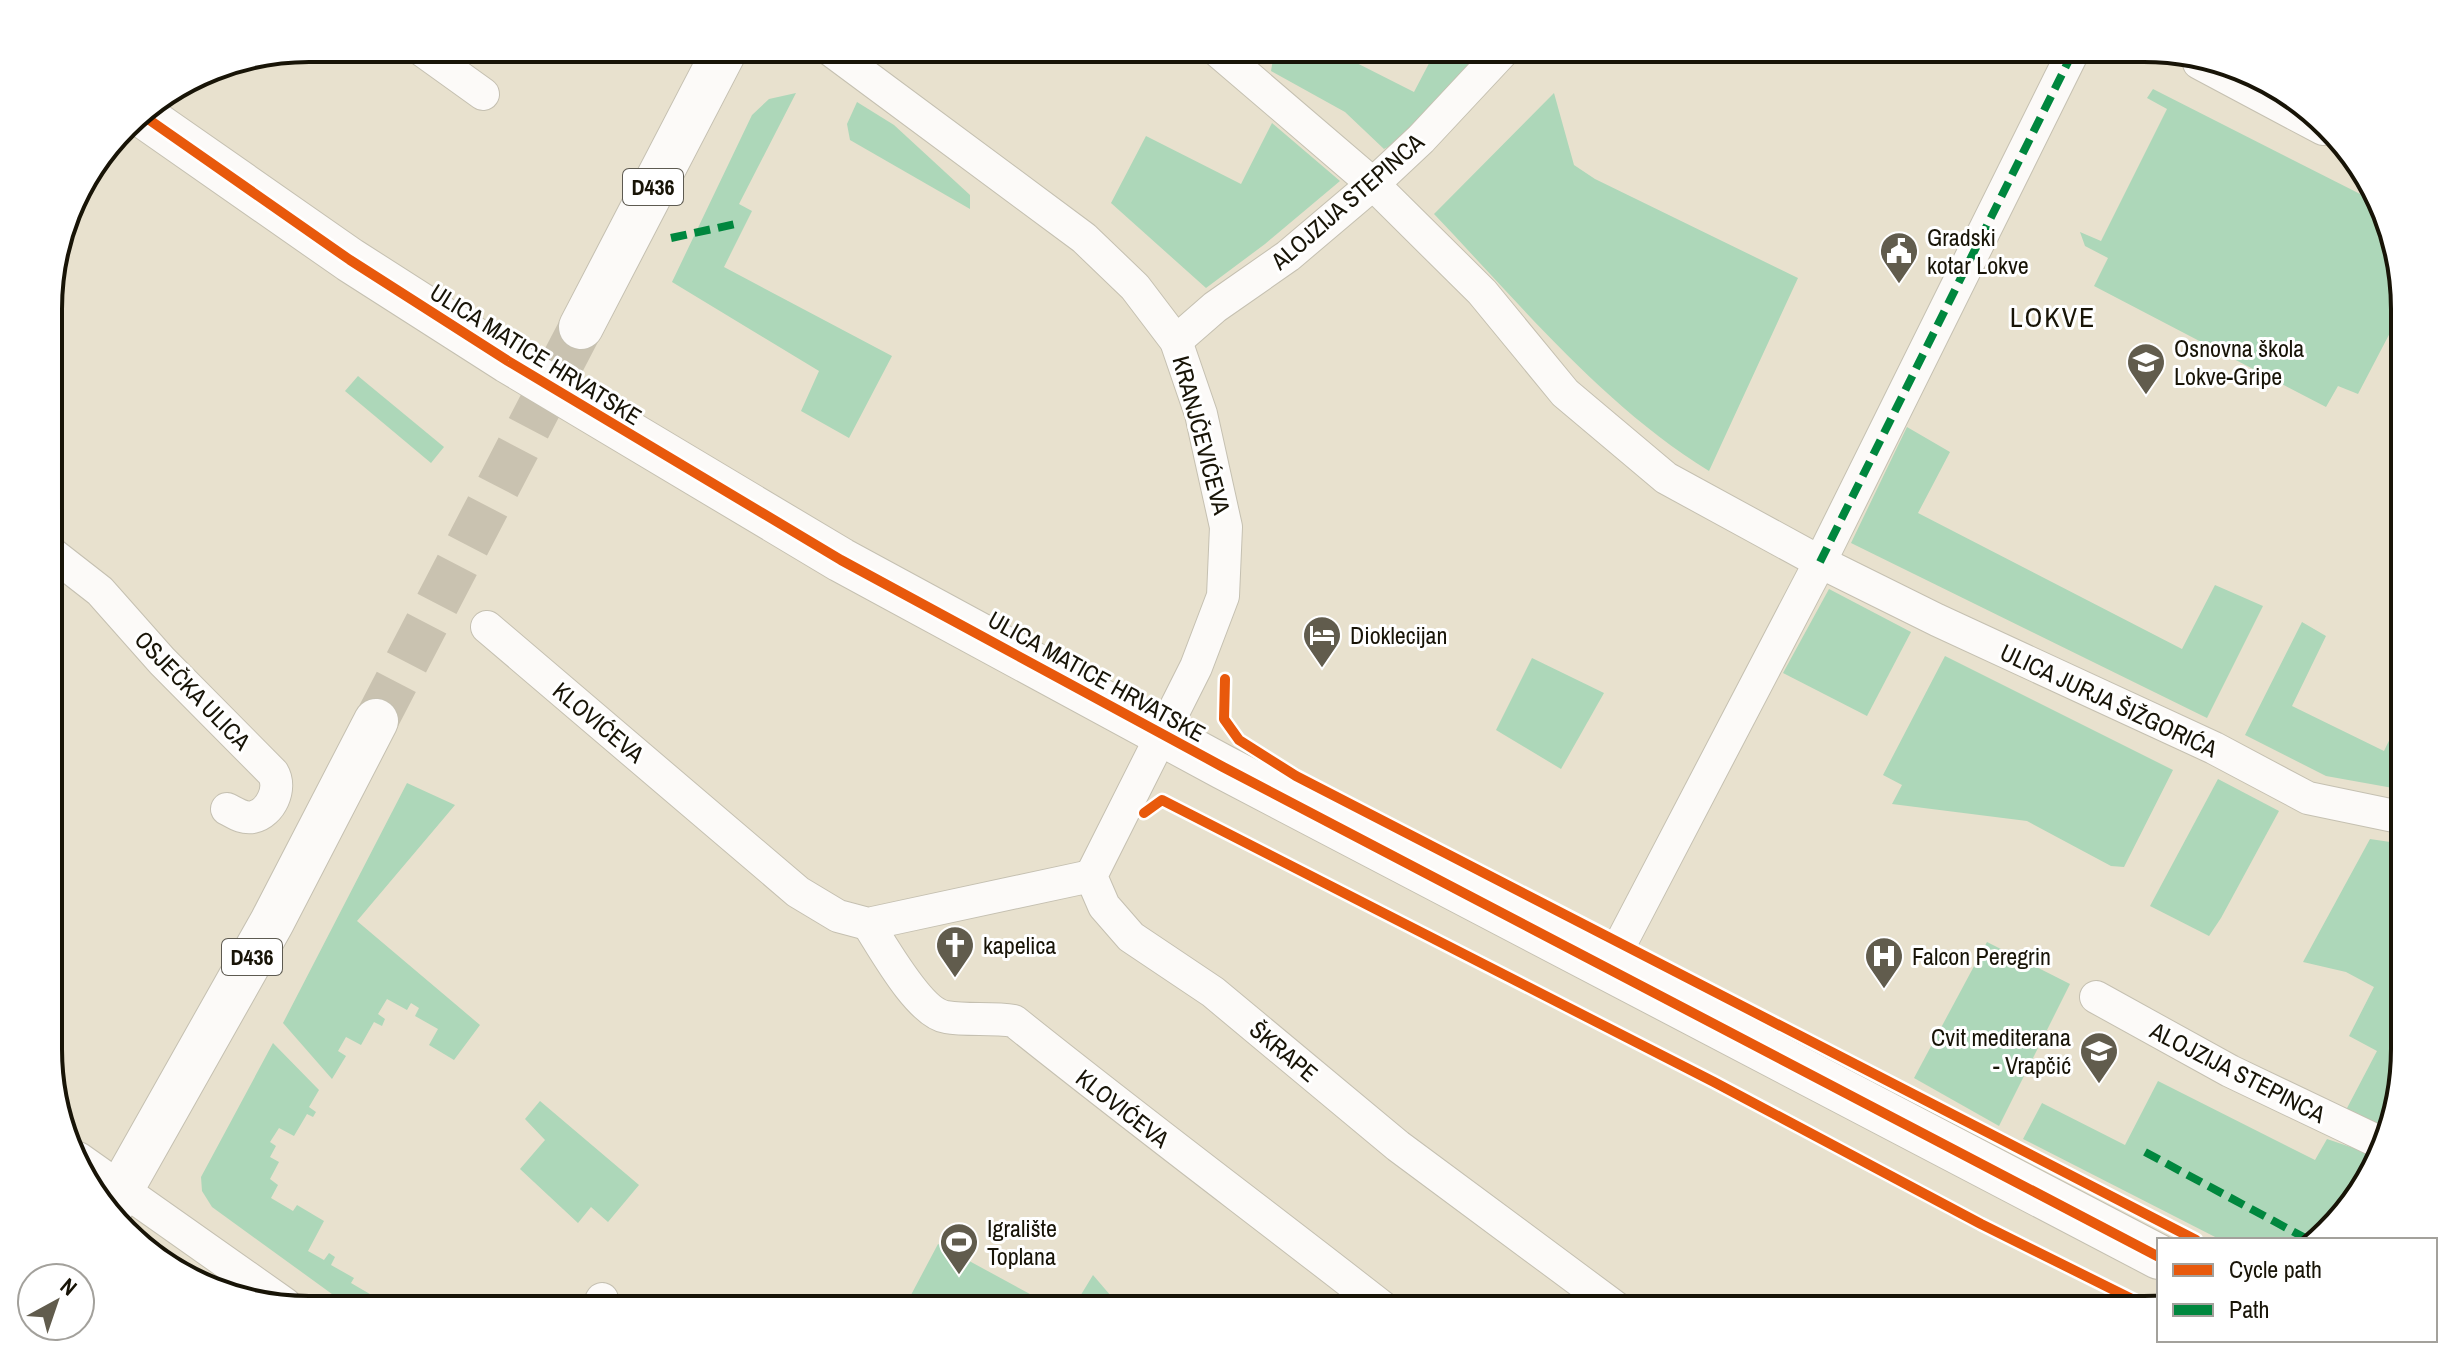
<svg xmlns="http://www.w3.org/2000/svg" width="2453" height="1358" viewBox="0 0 2453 1358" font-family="'Archivo Narrow',sans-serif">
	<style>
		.green { fill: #add7b9 }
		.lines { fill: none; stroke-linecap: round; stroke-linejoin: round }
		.primary-tunnel { stroke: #c9c2b0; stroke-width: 44; stroke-dasharray: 44 22; stroke-linecap: butt }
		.street-casing { stroke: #c5c0b1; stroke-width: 34 }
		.secondary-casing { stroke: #c5c0b1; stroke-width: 46 }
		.primary-casing { stroke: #c5c0b1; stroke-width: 46 }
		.street { stroke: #fcfaf8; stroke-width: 32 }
		.secondary { stroke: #fcfaf8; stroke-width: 44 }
		.primary { stroke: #fcfaf8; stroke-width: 44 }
		.quiet { stroke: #00873e; stroke-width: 8; stroke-dasharray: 16 8; stroke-linecap: butt }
		.cycleway-casing { stroke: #fff; stroke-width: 15 }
		.cycleway { stroke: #e8590c; stroke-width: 10 }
		.labels { text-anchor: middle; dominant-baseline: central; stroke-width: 6; stroke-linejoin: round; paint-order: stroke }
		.shield { fill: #fff; stroke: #5d5a51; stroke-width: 2 }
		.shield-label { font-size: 22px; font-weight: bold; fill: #181407 }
		.street-label { font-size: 24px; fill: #181407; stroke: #fff }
		.poi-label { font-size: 24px; fill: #181407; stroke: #fff; text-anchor: start }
		.quarter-label { font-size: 28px; letter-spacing: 2px; fill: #181407; stroke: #fff }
		.rim { fill: none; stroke: #181407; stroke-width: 4 }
	</style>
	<rect width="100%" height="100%" fill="#e8e1ce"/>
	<!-- green -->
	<g class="green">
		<path d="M1275 48H1327L1414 92 1437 48H1492L1410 136 1384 149 1345 112 1271 71Z"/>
		<path d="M2153 89 2374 201 2404 291V306L2358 394 2338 386 2326 407 2094 286 2108 258 2085 246 2080 232 2101 241 2167 109 2147 98Z"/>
		<path d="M796 93 739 204 752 211 724 267 892 356 849 438 801 411 819 371 672 282 752 115 769 99Z"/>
		<path d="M1554 93 1574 165 1595 179 1798 278 1709 471C1602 405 1520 304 1434 214Z"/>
		<path d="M857 102 894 125 970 195V209L850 140 847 124Z"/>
		<path d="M1272 123 1340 181 1265 244 1206 288 1111 203 1146 136 1241 184Z"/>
		<path d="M358 376 444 447 431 463 345 391Z"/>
		<path d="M1907 427 1950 452 1918 513 2182 649 2215 585 2263 606 2207 718 1851 543Z"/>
		<path d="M1829 589 1911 632 1867 716 1783 673Z"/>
		<path d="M2302 622 2326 636 2292 706 2384 751 2404 710V790L2326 776 2245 735Z"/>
		<path d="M1945 656 2173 770 2124 867 2111 866 2027 821 1892 804 1902 785 1883 775Z"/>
		<path d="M1532 658 1604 693 1561 769 1496 730Z"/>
		<path d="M2218 779 2279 811 2221 918 2209 936 2150 906Z"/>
		<path d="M407 783 455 805 357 921 480 1025 454 1060 429 1045 438 1029 415 1016 419 1008 411 1003 407 1010 387 999 378 1014 385 1019 382 1026 374 1022 361 1045 346 1037 338 1051 346 1056 332 1079 283 1023Z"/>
		<path d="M2370 839 2404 844V1066L2386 1128 2346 1110 2377 1051 2349 1036 2374 987 2346 972 2303 962Z"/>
		<path d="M1987 942 2070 984 1999 1126 1914 1078Z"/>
		<path d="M273 1043 319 1090 309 1107 316 1112 313 1117 307 1114 294 1136 279 1128 270 1142 276 1146 270 1157 279 1162 270 1179 278 1185 271 1198 293 1211 297 1205 324 1221 308 1251 324 1260 329 1253 335 1257 331 1265 354 1278 351 1283 387 1304 393 1295 407 1303 403 1310H354L212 1207 202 1191 201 1177Z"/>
		<path d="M2158 1081 2315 1160 2327 1139 2377 1156 2369 1181 2310 1240H2221L2023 1139 2042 1103 2125 1145Z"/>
		<path d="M540 1101 639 1185 608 1222 591 1207 578 1223 520 1169 545 1140 525 1119Z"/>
		<path d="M938 1244 1041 1300 1079 1298 1093 1275 1123 1310H903Z"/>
	</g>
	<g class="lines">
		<!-- primary-tunnel -->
		<path class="primary-tunnel" d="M376 721 581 327"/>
		<defs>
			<g id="street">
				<path d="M419 48 483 94"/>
				<path d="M828 48 1084 238 1135 287 1176 341 1201 414 1226 527 1223 596 1196 667 1091 876 1104 906 1131 937 1213 992 1398 1146 1619 1310"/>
				<path d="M1222 48 1219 52 1373 184 1482 292 1565 393 1666 478 1820 562 1937 620 2214 748 2308 798 2404 818"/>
				<path d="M2199 63 2323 129"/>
				<path d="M1176 341 1215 307 1288 256 1373 184 1421 139 1506 48"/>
				<path d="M50 552 100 591 162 661 273 773C282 788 271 813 253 817 243 819 235 813 227 809"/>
				<path d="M487 627 798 892 838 916 868 924 1091 876"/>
				<path d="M868 924C883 947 919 1013 946 1017 968 1021 991 1017 1014 1021 1136 1119 1262 1213 1386 1310"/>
				<path d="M1621 943 1820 562 2075 48"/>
				<path d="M2096 997 2230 1071 2381 1143"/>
				<path d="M78 1158 285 1304"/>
				<path d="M596 1310 602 1299"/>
			</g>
			<path id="secondary" d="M138 112 350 260 508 361 841 560 1223 767 2159 1257"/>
			<g id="primary">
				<path d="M581 327 726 48"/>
				<path d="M109 1211 272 922 376 721"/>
			</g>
		</defs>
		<!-- street casing -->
		<use href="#street" class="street-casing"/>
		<!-- secondary casing -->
		<use href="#secondary" class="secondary-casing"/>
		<!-- primary casing -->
		<use href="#primary" class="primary-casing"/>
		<!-- street -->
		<use href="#street" class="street"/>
		<!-- secondary -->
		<use href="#secondary" class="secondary"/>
		<!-- primary -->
		<use href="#primary" class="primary"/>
		<!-- quiet -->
		<g class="quiet">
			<path d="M671 238 740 223"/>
			<path d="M1820 562 2075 48"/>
			<path d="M2145 1152 2309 1240"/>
		</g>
		<defs>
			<g id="cycleway">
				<path d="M138 112 350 260 508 361 841 560 1223 767 2159 1257"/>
				<path d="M1225 679 1224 719 1239 740 1296 776 2196 1240"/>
				<path d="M1144 813 1162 800 1714 1082 1981 1224 2152 1309"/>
			</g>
		</defs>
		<!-- cycleway casing -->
		<use href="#cycleway" class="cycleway-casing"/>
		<!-- cycleway -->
		<use href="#cycleway" class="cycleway"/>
	</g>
	<!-- icons -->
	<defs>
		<symbol id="civic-pin" viewBox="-11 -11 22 30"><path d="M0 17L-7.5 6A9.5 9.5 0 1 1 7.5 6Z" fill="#615c4d" stroke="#fff"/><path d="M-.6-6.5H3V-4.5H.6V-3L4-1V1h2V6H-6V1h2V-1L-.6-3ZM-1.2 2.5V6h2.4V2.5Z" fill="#fff"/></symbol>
		<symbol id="school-pin" viewBox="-11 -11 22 30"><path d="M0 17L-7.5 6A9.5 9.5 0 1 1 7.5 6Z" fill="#615c4d" stroke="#fff"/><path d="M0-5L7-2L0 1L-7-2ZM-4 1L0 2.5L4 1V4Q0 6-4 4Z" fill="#fff"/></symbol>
		<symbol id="hotel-pin" viewBox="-11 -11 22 30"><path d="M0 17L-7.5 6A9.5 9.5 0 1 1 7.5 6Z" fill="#615c4d" stroke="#fff"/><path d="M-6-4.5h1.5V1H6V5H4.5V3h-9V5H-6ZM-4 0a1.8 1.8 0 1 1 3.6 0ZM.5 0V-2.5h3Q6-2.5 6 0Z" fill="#fff"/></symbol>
		<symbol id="church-pin" viewBox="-11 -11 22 30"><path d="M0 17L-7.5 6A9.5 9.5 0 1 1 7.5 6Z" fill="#615c4d" stroke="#fff"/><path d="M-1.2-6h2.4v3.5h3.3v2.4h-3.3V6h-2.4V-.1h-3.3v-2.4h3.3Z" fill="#fff"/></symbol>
		<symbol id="hospital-pin" viewBox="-11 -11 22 30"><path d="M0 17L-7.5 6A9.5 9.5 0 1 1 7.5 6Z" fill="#615c4d" stroke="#fff"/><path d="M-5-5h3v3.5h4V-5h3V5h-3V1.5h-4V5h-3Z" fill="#fff"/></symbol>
		<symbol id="stadium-pin" viewBox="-11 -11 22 30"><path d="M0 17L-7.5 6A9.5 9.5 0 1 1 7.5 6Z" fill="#615c4d" stroke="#fff"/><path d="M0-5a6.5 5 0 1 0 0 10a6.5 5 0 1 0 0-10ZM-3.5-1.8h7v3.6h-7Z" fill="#fff"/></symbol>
	</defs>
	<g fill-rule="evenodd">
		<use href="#civic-pin" x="1877" y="229" width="44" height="60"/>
		<use href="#school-pin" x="2124" y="340" width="44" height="60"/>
		<use href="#hotel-pin" x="1300" y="613" width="44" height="60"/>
		<use href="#church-pin" x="933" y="923" width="44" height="60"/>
		<use href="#hospital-pin" x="1862" y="934" width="44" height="60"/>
		<use href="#school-pin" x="2077" y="1029" width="44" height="60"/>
		<use href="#stadium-pin" x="937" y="1220" width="44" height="60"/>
	</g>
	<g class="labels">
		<!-- shield labels -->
		<g class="shield">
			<rect x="623" y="169" width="60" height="36" rx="6"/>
			<rect x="222" y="939" width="60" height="36" rx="6"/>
		</g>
		<g class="shield-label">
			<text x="653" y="187">D436</text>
			<text x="252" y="957">D436</text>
		</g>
		<!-- street labels -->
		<g class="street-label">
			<text transform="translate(1347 201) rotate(-41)">ALOJZIJA STEPINCA</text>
			<text transform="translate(536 354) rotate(32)">ULICA MATICE HRVATSKE</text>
			<text transform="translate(1202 435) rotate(75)">KRANJČEVIĆEVA</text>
			<text transform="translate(1097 676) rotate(29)">ULICA MATICE HRVATSKE</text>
			<text transform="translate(193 690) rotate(46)">OSJEČKA ULICA</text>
			<text transform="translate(2109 700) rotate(25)">ULICA JURJA ŠIŽGORIĆA</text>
			<text transform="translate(599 722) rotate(40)">KLOVIĆEVA</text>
			<text transform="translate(1284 1051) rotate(40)">ŠKRAPE</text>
			<text transform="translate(2238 1072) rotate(27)">ALOJZIJA STEPINCA</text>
			<text transform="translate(1123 1108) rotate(38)">KLOVIĆEVA</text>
		</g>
		<!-- poi labels -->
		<g class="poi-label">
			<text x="1927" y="237">Gradski<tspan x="1927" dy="28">kotar Lokve</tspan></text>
			<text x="2174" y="348">Osnovna škola<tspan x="2174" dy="28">Lokve-Gripe</tspan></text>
			<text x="1350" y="635">Dioklecijan</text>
			<text x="983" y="945">kapelica</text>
			<text x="1912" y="956">Falcon Peregrin</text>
			<text x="2071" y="1037" text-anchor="end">Cvit mediterana<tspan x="2071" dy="28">- Vrapčić</tspan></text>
			<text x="987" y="1228">Igralište<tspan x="987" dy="28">Toplana</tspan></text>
		</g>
		<!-- quarter labels -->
		<g class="quarter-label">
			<text x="2053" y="317">LOKVE</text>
		</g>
	</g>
	<!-- crop -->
	<path d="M0 0H2453V1358H0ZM309 62H2144A247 247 0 0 1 2391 309V1049A247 247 0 0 1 2144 1296H309A247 247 0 0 1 62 1049V309A247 247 0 0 1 309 62Z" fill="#fff" fill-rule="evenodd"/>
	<path class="rim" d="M309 62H2144A247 247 0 0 1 2391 309V1049A247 247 0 0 1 2144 1296H309A247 247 0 0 1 62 1049V309A247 247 0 0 1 309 62Z"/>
	<!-- legend -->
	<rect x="2157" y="1238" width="280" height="104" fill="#ffffff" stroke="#a3a19c" stroke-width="2"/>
	<rect x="2173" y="1264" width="40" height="12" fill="#e8590c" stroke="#a3a19c" stroke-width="2"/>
	<text x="2229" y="1278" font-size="24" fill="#181407">Cycle path</text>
	<rect x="2173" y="1304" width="40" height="12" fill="#00873e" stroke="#a3a19c" stroke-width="2"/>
	<text x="2229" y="1318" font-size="24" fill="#181407">Path</text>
	<!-- north arrow -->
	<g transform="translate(56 1302) rotate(40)"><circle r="38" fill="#ffffff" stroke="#a3a19c" stroke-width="2"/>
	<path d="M0-6L14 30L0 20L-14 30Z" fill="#615c4d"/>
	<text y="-12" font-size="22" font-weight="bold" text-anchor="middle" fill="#181407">N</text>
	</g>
</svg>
